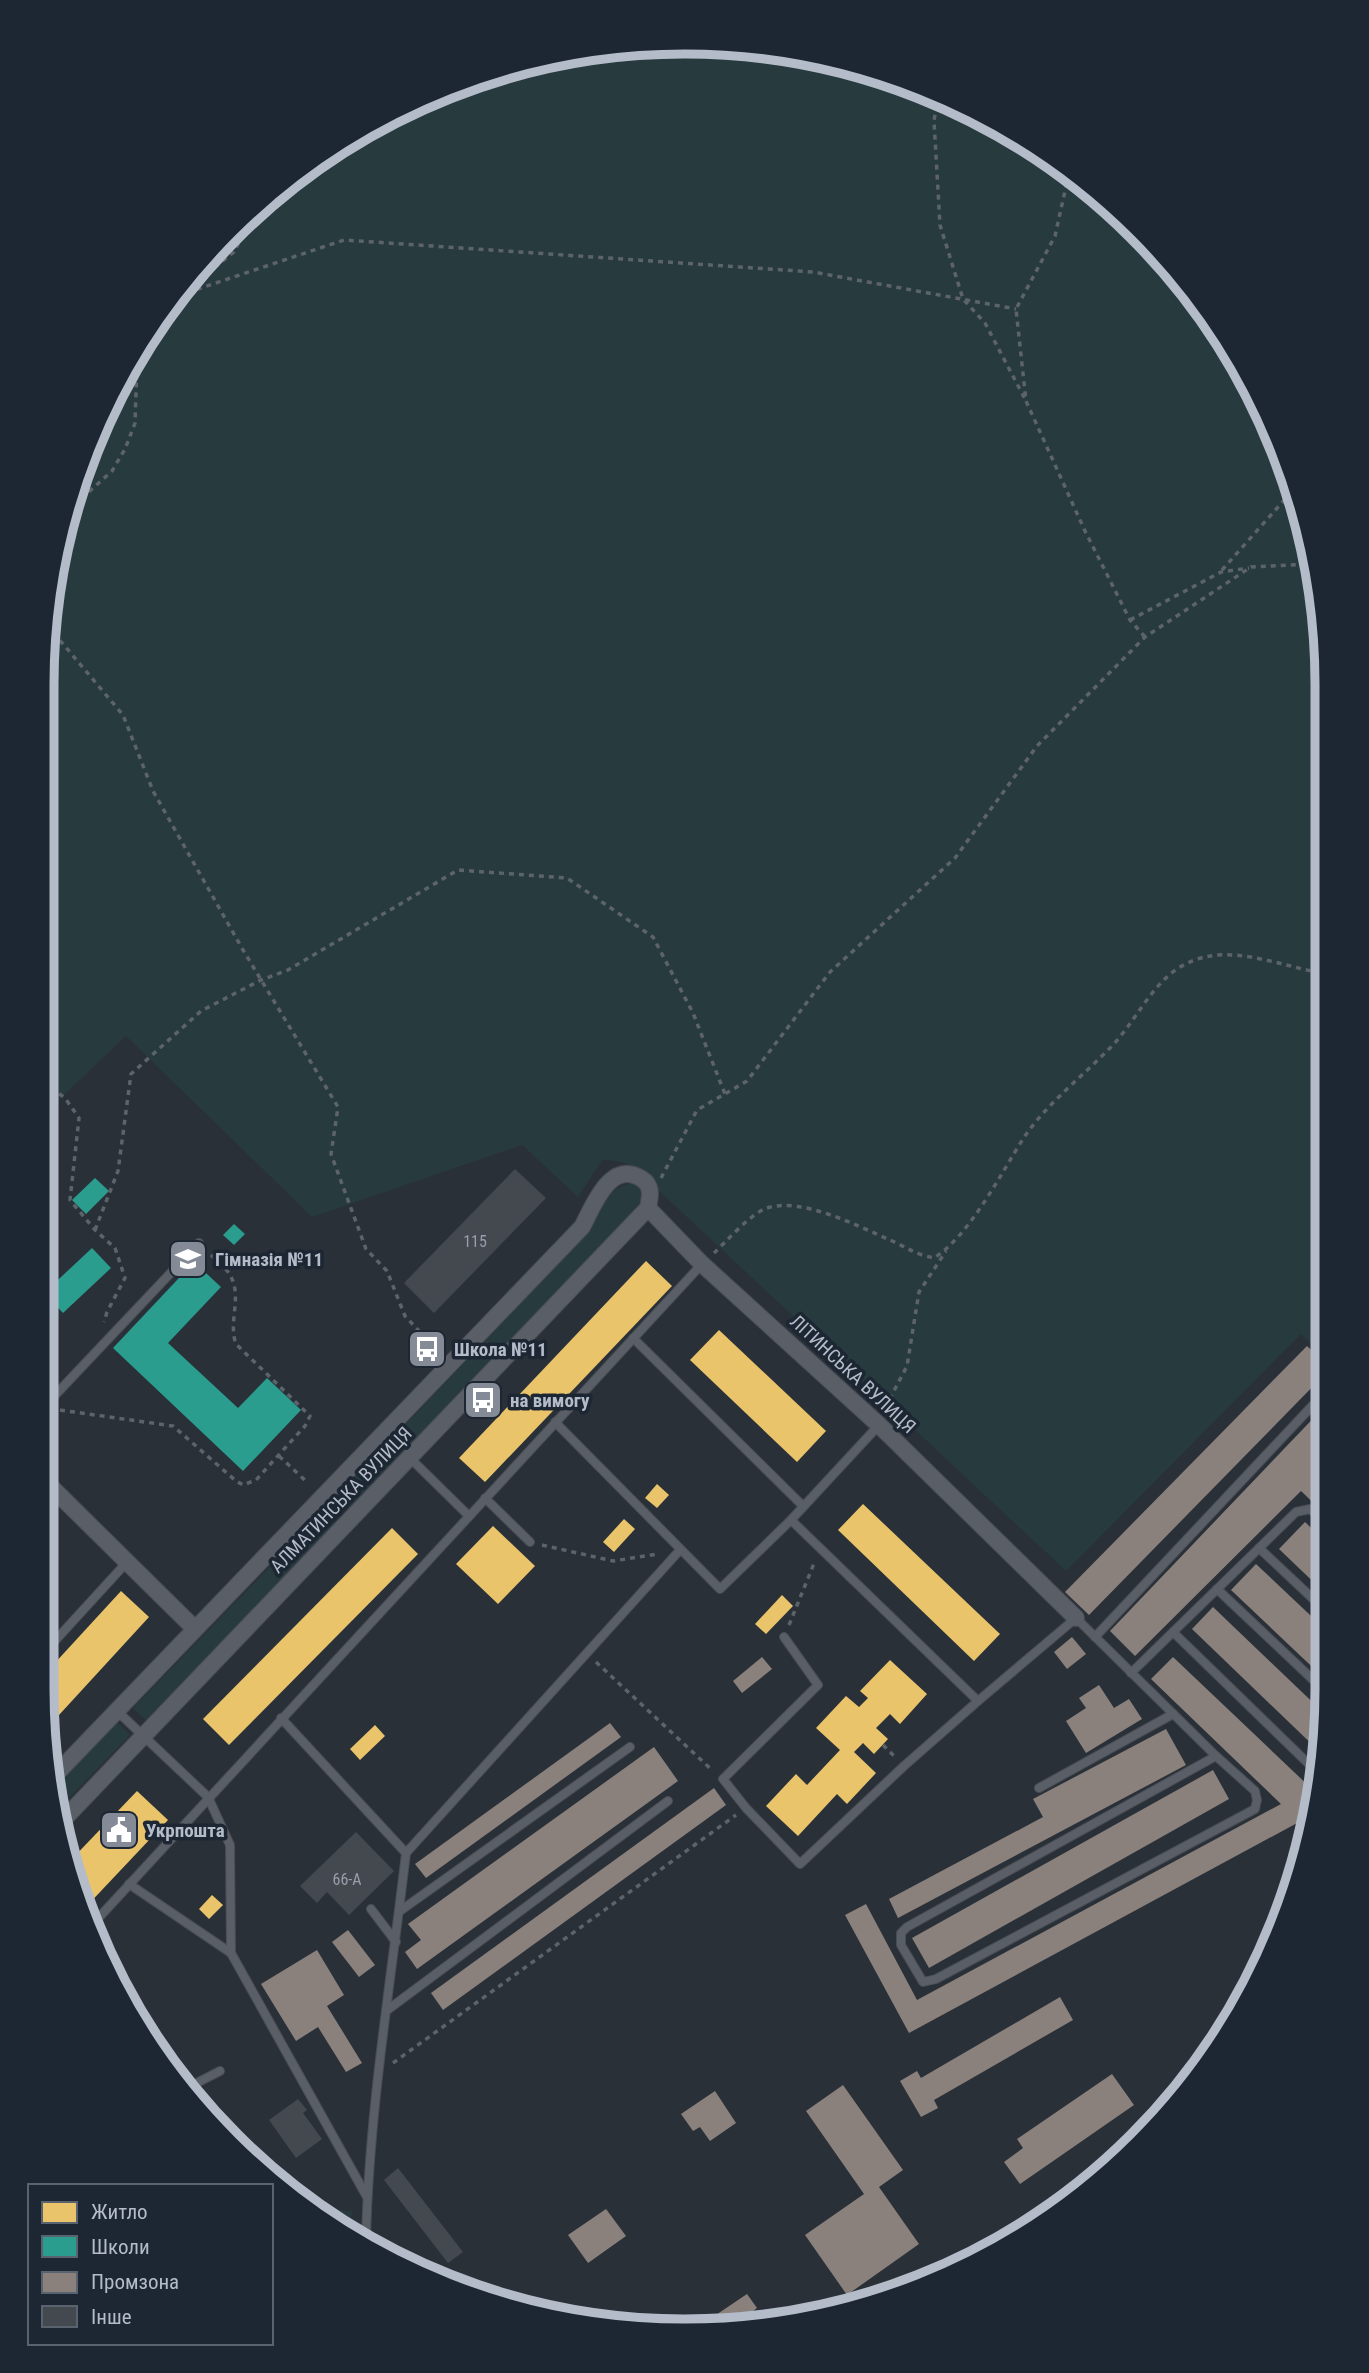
<svg xmlns="http://www.w3.org/2000/svg" width="1369" height="2373" viewBox="0 0 1369 2373" font-family="'Roboto Condensed',sans-serif">
	<style>
		.green { fill: #273a3e }
		.homes { fill: #e9c46a }
		.schools { fill: #2a9d8f }
		.industry { fill: #8a817c }
		.building { fill: #444950 }
		.lines { fill: none; stroke-linecap: round; stroke-linejoin: round }
		.service-casing { stroke: #484c53; stroke-width: 10 }
		.minor-casing { stroke: #484c53; stroke-width: 18 }
		.path { stroke: #5d636a; stroke-width: 3.5; stroke-dasharray: 5 5; stroke-linecap: butt }
		.service { stroke: #5a5e66; stroke-width: 8 }
		.minor { stroke: #5a5e66; stroke-width: 16 }
		.labels { text-anchor: middle; dominant-baseline: central; stroke-width: 7; stroke-linejoin: round; paint-order: stroke }
		.number-label { font-size: 16px; fill: #989fab }
		.poi-label { font-size: 19px; font-weight: bold; fill: #b4bcc9; stroke: #1d2633; text-anchor: start }
		.street-label { font-size: 19px; fill: #b4bcc9; stroke: #1d2633 }
		.rim { fill: none; stroke: #b4bcc9; stroke-width: 9 }
	</style>
	<rect width="100%" height="100%" fill="#2a3038"/>
	<!-- green -->
	<g class="green">
		<path d="M684 42 809 54 930 91 1041 150 1139 230 1241 363 1293 478 1326 642V1357L1301 1334 1066 1571 656 1188C641 1166 627 1161 602 1160L578 1197 522 1145 312 1217 126 1036 43 1115V642L76 478 150 328 230 230 327 151 438 91 559 54Z"/>
		<path d="M632 1183 642 1191 641 1201 602 1250 350 1510 336 1497 588 1233C600 1209 604 1189 632 1183Z"/>
		<path d="M323 1512 336 1523 146 1720 133 1708Z"/>
		<path d="M117 1722 130 1735 61 1806 58 1783Z"/>
		<path d="M313 2209 352 2211 349 2232 327 2222Z"/>
	</g>
	<!-- homes -->
	<g class="homes">
		<path d="M646 1261 672 1286 485 1482 459 1458Z"/>
		<path d="M719 1330 826 1431 797 1462 690 1360Z"/>
		<path d="M657 1484 669 1495 657 1508 645 1498Z"/>
		<path d="M863 1504 1000 1634 974 1661 838 1530Z"/>
		<path d="M624 1519 635 1529 614 1552 603 1542Z"/>
		<path d="M493 1526 535 1566 498 1604 456 1564Z"/>
		<path d="M392 1528 418 1554 229 1745 203 1719Z"/>
		<path d="M121 1591 149 1617 48 1727 42 1677Z"/>
		<path d="M782 1595 793 1606 766 1634 755 1624Z"/>
		<path d="M890 1660 927 1694 900 1724 890 1714 876 1728 888 1739 874 1754 863 1743 854 1752 876 1773 847 1804 837 1794 798 1836 766 1806 796 1774 807 1785 840 1750 816 1728 846 1696 859 1707 868 1698 860 1691Z"/>
		<path d="M375 1725 385 1736 360 1760 350 1749Z"/>
		<path d="M137 1791 168 1820 84 1909 76 1895 70 1861Z"/>
		<path d="M212 1895 223 1905 209 1919 199 1909Z"/>
	</g>
	<!-- schools -->
	<g class="schools">
		<path d="M95 1178 109 1191 86 1214 72 1200Z"/>
		<path d="M234 1224 245 1234 234 1245 223 1235Z"/>
		<path d="M92 1248 111 1268 63 1313 44 1293Z"/>
		<path d="M194 1262 221 1287 168 1343 238 1408 267 1378 301 1410 243 1471 113 1348Z"/>
		<path d="M44 1423 57 1436 46 1447 42 1443V1426Z"/>
	</g>
	<!-- industry -->
	<g class="industry">
		<path d="M1307 1346 1326 1364V1373L1089 1615 1065 1592Z"/>
		<path d="M1326 1405V1467L1320 1473 1326 1479V1515L1301 1491 1135 1656 1110 1631Z"/>
		<path d="M1305 1522 1326 1542V1594L1279 1549Z"/>
		<path d="M1256 1564 1326 1630V1680L1231 1590Z"/>
		<path d="M1213 1607 1326 1715V1731L1321 1753 1192 1629Z"/>
		<path d="M1072 1637 1086 1654 1067 1669 1054 1652Z"/>
		<path d="M762 1657 772 1669 742 1693 733 1681Z"/>
		<path d="M1173 1657 1314 1791 1307 1825 1299 1822 909 2033 845 1915 866 1904 917 2000 1281 1804 1151 1679Z"/>
		<path d="M1099 1685 1114 1708 1129 1699 1142 1719 1086 1753 1066 1721 1086 1708 1079 1698Z"/>
		<path d="M610 1723 621 1737 426 1878 415 1864Z"/>
		<path d="M1166 1729 1186 1765 898 1918 889 1899 1043 1817 1033 1799Z"/>
		<path d="M654 1747 678 1781 417 1969 405 1952 421 1940 408 1924Z"/>
		<path d="M1213 1770 1229 1799 929 1968 912 1938Z"/>
		<path d="M714 1788 726 1805 443 2010 431 1993Z"/>
		<path d="M348 1930 375 1965 359 1977 332 1942Z"/>
		<path d="M317 1950 344 1995 327 2006 362 2063 346 2072 318 2027 296 2041 261 1984Z"/>
		<path d="M1060 1997 1073 2020 934 2100 938 2108 921 2117 900 2081 917 2071 921 2078Z"/>
		<path d="M1112 2074 1134 2105 1020 2184 1004 2162 1023 2148 1017 2139Z"/>
		<path d="M843 2085 903 2170 879 2187 919 2244 847 2295 805 2235 864 2194 806 2111Z"/>
		<path d="M715 2091 736 2123 710 2141 700 2127 693 2131 681 2114Z"/>
		<path d="M606 2209 626 2236 588 2263 568 2235Z"/>
		<path d="M747 2294 757 2308 748 2315 754 2323 726 2330 698 2327Z"/>
	</g>
	<!-- building -->
	<g class="building">
		<path d="M515 1169 546 1198 434 1313 404 1283Z"/>
		<path d="M356 1832 394 1871 349 1915 327 1892 317 1903 300 1886Z"/>
		<path d="M298 2099 307 2110 303 2113 322 2139 296 2158 269 2120Z"/>
		<path d="M398 2168 463 2252 448 2263 384 2180Z"/>
	</g>
	<g class="lines">
		<defs>
			<g id="service">
				<path d="M633 1338 803 1506"/>
				<path d="M42 1409 199 1243"/>
				<path d="M555 1422 720 1589 791 1520 978 1701 1076 1618 1216 1756 1255 1791 1257 1800 1255 1809 936 1979 923 1982 901 1945V1933L907 1927 1216 1756"/>
				<path d="M410 1458 469 1516"/>
				<path d="M485 1498 530 1542"/>
				<path d="M791 1520 879 1425"/>
				<path d="M1259 1548 1326 1611"/>
				<path d="M1217 1589 1326 1692"/>
				<path d="M1173 1632 1317 1772"/>
				<path d="M784 1637 818 1685 723 1779 746 1808 800 1864 904 1766 978 1701"/>
				<path d="M1095 1637 1313 1405"/>
				<path d="M42 1655 127 1562"/>
				<path d="M1131 1673 1296 1512 1310 1509 1326 1522"/>
				<path d="M117 1711 208 1797 230 1845 231 1953"/>
				<path d="M281 1718 406 1853C391 1981 369 2111 366 2240"/>
				<path d="M1039 1788 1173 1714"/>
				<path d="M406 1853 680 1550"/>
				<path d="M129 1884 231 1953 367 2197"/>
				<path d="M371 1909 396 1942"/>
				<path d="M400 1911 630 1747"/>
				<path d="M92 1925 702 1264"/>
				<path d="M386 2011 668 1801"/>
				<path d="M185 2089 220 2071"/>
				<path d="M953 2268 1123 2154"/>
			</g>
			<g id="minor">
				<path d="M648 1208 702 1264 879 1425 1076 1618"/>
				<path d="M42 1478 194 1628"/>
				<path d="M56 1774 582 1227C594 1205 610 1159 642 1179 653 1186 650 1197 648 1208"/>
				<path d="M64 1819 648 1208"/>
			</g>
		</defs>
		<!-- service casing -->
		<use href="#service" class="service-casing"/>
		<!-- minor casing -->
		<use href="#minor" class="minor-casing"/>
		<!-- path -->
		<g class="path">
			<path d="M938 95 934 121 940 225 963 299 985 323 1025 399"/>
			<path d="M1069 173 1055 236 1016 309 1026 401 1085 531 1130 620 1145 637"/>
			<path d="M178 294 180 295 344 240 813 272 1016 309"/>
			<path d="M69 514 82 498 112 471 125 449 135 423 137 364 153 337 173 315 180 295 234 252 256 209"/>
			<path d="M1222 570 1295 488"/>
			<path d="M1130 620 1221 572 1249 568"/>
			<path d="M47 625 123 715 153 791 243 950 338 1107 331 1154 366 1249 387 1271 405 1316 434 1347"/>
			<path d="M1326 894 1322 908 1326 915"/>
			<path d="M43 1082 65 1098 79 1118 70 1200 95 1230 115 1248 125 1278 107 1312 104 1322"/>
			<path d="M661 1178 697 1110 747 1081 830 972 955 858 1037 746 1145 637 1251 567 1310 564"/>
			<path d="M95 1230 118 1171 131 1074 201 1011 261 980 288 970 458 870 567 878 653 937 693 1013 725 1094"/>
			<path d="M714 1253C727 1241 751 1213 767 1208 803 1197 857 1226 890 1240 908 1248 914 1254 934 1258 970 1235 1000 1175 1023 1139 1046 1104 1082 1077 1111 1047 1132 1025 1146 996 1168 976 1179 966 1195 958 1210 956 1246 950 1290 968 1326 974"/>
			<path d="M885 1408 907 1366 919 1292 946 1251"/>
			<path d="M60 1410 173 1426 236 1481 243 1485 256 1480 305 1426 310 1416 236 1344C228 1323 242 1297 231 1277 227 1268 216 1260 208 1252"/>
			<path d="M279 1456 308 1483"/>
			<path d="M542 1545 613 1561 658 1554"/>
			<path d="M789 1625 815 1561"/>
			<path d="M596 1662 713 1771"/>
			<path d="M883 1745 896 1758"/>
			<path d="M393 2063 736 1815"/>
		</g>
		<!-- service -->
		<use href="#service" class="service"/>
		<!-- minor -->
		<use href="#minor" class="minor"/>
	</g>
	<!-- icons -->
	<defs>
		<symbol id="school-square" viewBox="-11 -11 22 22"><rect x="-9" y="-9" width="18" height="18" rx="4" fill="#848b96" stroke="#1d2633"/><path d="M0-5L7-2L0 1L-7-2ZM-4 1L0 2.5L4 1V4Q0 6-4 4Z" fill="#fff"/></symbol>
		<symbol id="bus-square" viewBox="-11 -11 22 22"><rect x="-9" y="-9" width="18" height="18" rx="4" fill="#848b96" stroke="#1d2633"/><path d="M-5-6H5V4H4V6H2V4H-2V6H-4V4H-5ZM-3.5-4V0h7V-4ZM-3.5 1.2v1.5H-2V1.2ZM2 1.2v1.5H3.5V1.2Z" fill="#fff"/></symbol>
		<symbol id="civic-square" viewBox="-11 -11 22 22"><rect x="-9" y="-9" width="18" height="18" rx="4" fill="#848b96" stroke="#1d2633"/><path d="M-.6-6.5H3V-4.5H.6V-3L4-1V1h2V6H-6V1h2V-1L-.6-3ZM-1.2 2.5V6h2.4V2.5Z" fill="#fff"/></symbol>
	</defs>
	<g fill-rule="evenodd">
		<use href="#school-square" x="166" y="1237" width="44" height="44"/>
		<use href="#bus-square" x="405" y="1327" width="44" height="44"/>
		<use href="#bus-square" x="461" y="1378" width="44" height="44"/>
		<use href="#civic-square" x="97" y="1808" width="44" height="44"/>
	</g>
	<g class="labels">
		<!-- number labels -->
		<g class="number-label">
			<text x="475" y="1241">115</text>
			<text x="347" y="1879">66-А</text>
		</g>
		<!-- poi labels -->
		<g class="poi-label">
			<text x="215" y="1259">Гімназія №11</text>
			<text x="454" y="1349">Школа №11</text>
			<text x="510" y="1400">на вимогу</text>
			<text x="146" y="1830">Укрпошта</text>
		</g>
		<!-- street labels -->
		<g class="street-label">
			<text transform="translate(853 1374) rotate(43)">ЛІТИНСЬКА ВУЛИЦЯ</text>
			<text transform="translate(341 1500) rotate(-46)">АЛМАТИНСЬКА ВУЛИЦЯ</text>
		</g>
	</g>
	<!-- crop -->
	<path d="M0 0H1369V2373H0ZM684 54H685A630 630 0 0 1 1315 684V1689A630 630 0 0 1 685 2319H684A630 630 0 0 1 54 1689V684A630 630 0 0 1 684 54Z" fill="#1d2633" fill-rule="evenodd"/>
	<path class="rim" d="M684 54H685A630 630 0 0 1 1315 684V1689A630 630 0 0 1 685 2319H684A630 630 0 0 1 54 1689V684A630 630 0 0 1 684 54Z"/>
	<!-- legend -->
	<rect x="28" y="2184" width="245" height="161" fill="#1d2633" stroke="#59626f" stroke-width="2"/>
	<rect x="42" y="2202" width="35" height="21" fill="#e9c46a" stroke="#59626f" stroke-width="2"/>
	<text x="91" y="2219" font-size="21" fill="#b4bcc9">Житло</text>
	<rect x="42" y="2236" width="35" height="21" fill="#2a9d8f" stroke="#59626f" stroke-width="2"/>
	<text x="91" y="2254" font-size="21" fill="#b4bcc9">Школи</text>
	<rect x="42" y="2272" width="35" height="21" fill="#8a817c" stroke="#59626f" stroke-width="2"/>
	<text x="91" y="2289" font-size="21" fill="#b4bcc9">Промзона</text>
	<rect x="42" y="2306" width="35" height="21" fill="#444950" stroke="#59626f" stroke-width="2"/>
	<text x="91" y="2324" font-size="21" fill="#b4bcc9">Інше</text>
</svg>
